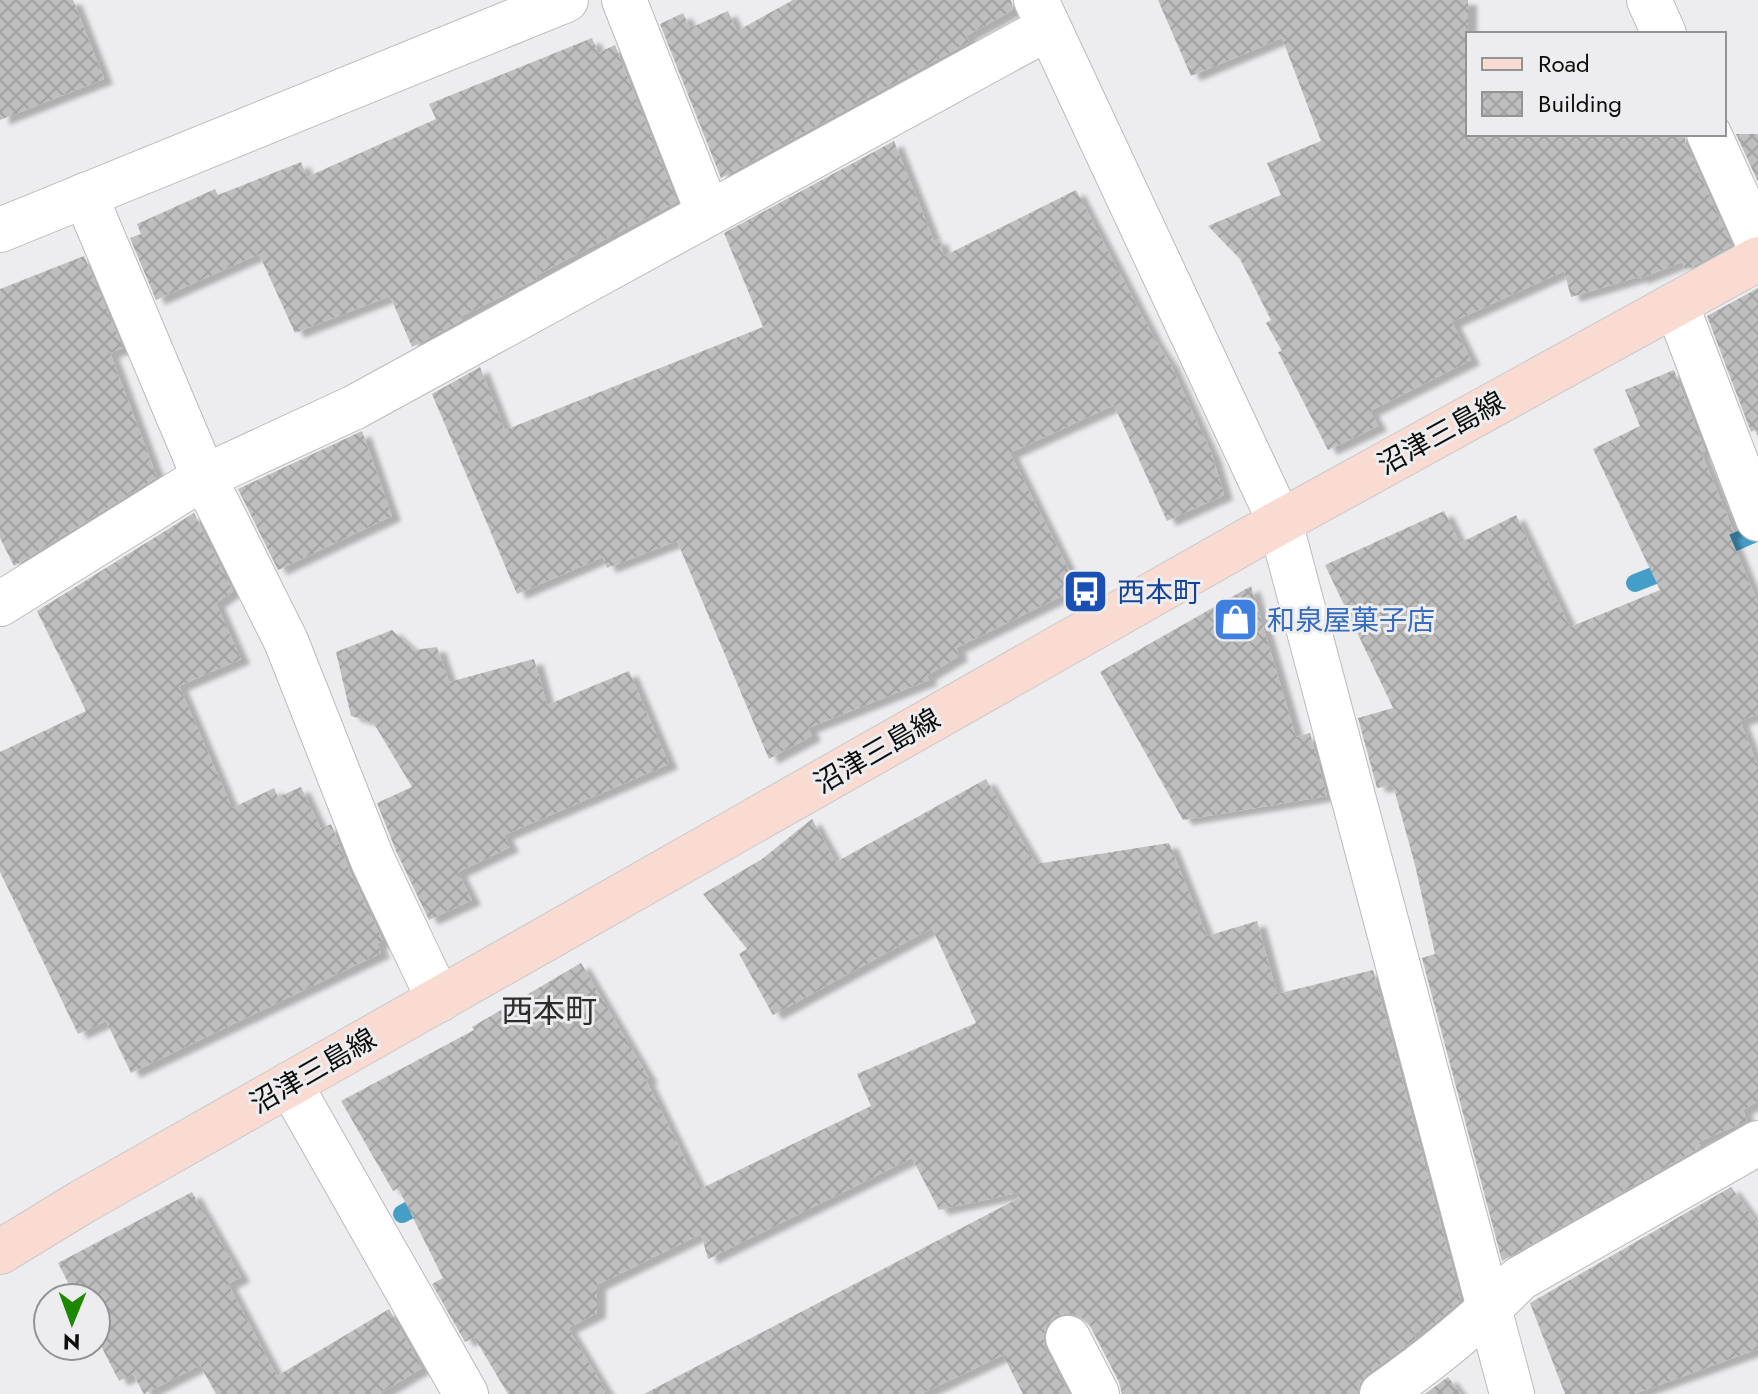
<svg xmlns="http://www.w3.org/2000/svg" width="1758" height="1394" viewBox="0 0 1758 1394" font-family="Jost,'Noto Sans JP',sans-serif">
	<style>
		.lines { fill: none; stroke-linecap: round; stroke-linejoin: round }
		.stream { stroke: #459ec8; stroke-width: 18 }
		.building { fill: url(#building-cross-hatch); filter: url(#shadow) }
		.minor-casing { stroke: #babbbc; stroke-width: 46 }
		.major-casing { stroke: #cacaca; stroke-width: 46 }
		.minor { stroke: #fff; stroke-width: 44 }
		.major { stroke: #fadbd1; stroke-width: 44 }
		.labels { text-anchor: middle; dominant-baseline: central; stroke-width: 6; stroke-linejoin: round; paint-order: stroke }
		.street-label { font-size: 28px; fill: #0c0d0d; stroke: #ededef }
		.transit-label { font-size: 28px; fill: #164399; stroke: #ededef; text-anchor: start }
		.shop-label { font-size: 28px; fill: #366cbe; stroke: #ededef; text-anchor: start }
		.quarter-label { font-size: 32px; fill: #2c2c2d; stroke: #ededef }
	</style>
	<defs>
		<pattern id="building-cross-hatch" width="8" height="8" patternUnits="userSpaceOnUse" patternTransform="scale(2)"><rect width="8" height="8" fill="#bfbebf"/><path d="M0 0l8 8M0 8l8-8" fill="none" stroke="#a3a2a3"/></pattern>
		<filter id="shadow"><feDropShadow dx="9" dy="5" stdDeviation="2" flood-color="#0004"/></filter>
	</defs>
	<rect width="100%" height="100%" fill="#ededef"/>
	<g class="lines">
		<!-- stream -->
		<g class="stream">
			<path d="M1712 552 1758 532"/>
			<path d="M1635 583 1673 568"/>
			<path d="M402 1214 431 1198"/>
		</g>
	</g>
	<!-- building -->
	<g class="building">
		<path d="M0 0H73L104 79 0 120Z"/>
		<path d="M793 0H1011L1013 10 966 36 969 42 721 178 660 24 683 13 690 28 728 11 737 31Z"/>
		<path d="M1158 0H1468V134H1684L1686 144 1732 245 1686 270 1682 262 1639 279 1638 277 1571 297 1564 271 1452 322 1471 360 1370 411 1378 426 1328 450 1278 352 1282 351 1266 323 1271 320 1240 259 1208 226 1281 195 1267 163 1321 141 1282 38 1191 76Z"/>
		<path d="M592 38 598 53 615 45 677 202 537 275V279L460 317 462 320 412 347 390 296 295 333 259 254 156 300 130 238 141 234 137 224 215 189 218 195 301 162 307 177 436 119 429 104Z"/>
		<path d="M1736 134H1758V182Z"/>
		<path d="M894 141 934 241 939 239 944 256 1076 190 1155 340 1170 363 1212 455 1224 495 1167 521 1114 405 1010 453 1078 588 956 648 959 656 926 676 929 680 808 728 812 736 769 759 677 541 607 568 603 557 517 594 432 394 480 367 505 430 763 327 724 233Z"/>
		<path d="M84 256 123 348 110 353 157 477 14 566 0 538V289Z"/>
		<path d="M1758 288V436L1755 430 1751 432 1707 316Z"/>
		<path d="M1674 370 1705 451 1701 452 1734 532 1729 534 1758 603V714L1740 721 1758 766V1101L1743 1110 1747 1121 1698 1142 1701 1147 1502 1261 1422 958 1435 954 1415 865 1393 785 1377 788 1358 718 1393 708 1325 565 1444 511 1460 543 1516 515 1570 627 1660 590 1593 449 1640 426 1625 390Z"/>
		<path d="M362 431 392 516 278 570 238 489Z"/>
		<path d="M194 513 233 591 216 603 241 659 179 686 232 808 274 788 278 797 301 787 321 829 331 824 350 872 383 941 377 944 381 953 131 1073 106 1021 78 1034 0 872V752L86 711 37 611Z"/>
		<path d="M1251 586 1296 737 1310 733 1327 796 1183 820 1100 672Z"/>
		<path d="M392 630 414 650 437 647 449 682 534 659 547 705 629 671 669 764 504 835 510 847 458 872 472 900 429 920 396 851 377 803 412 787 373 722 351 716 336 652Z"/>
		<path d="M986 779 1036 864 1169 843 1207 936 1257 921 1277 994 1373 970 1461 1300 1426 1330 1413 1333 1416 1338 1367 1374 1360 1383 1357 1394H1122L1119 1382 1090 1326 1081 1317 1068 1313 1056 1316 1047 1324 1043 1338 1046 1350 1069 1394H1023L1003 1355 921 1394H644L1019 1198 1017 1193 939 1210 912 1158 708 1259 701 1234 597 1285V1313L568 1328 608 1394H508L474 1337 465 1342 432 1284 443 1278 398 1188 393 1191 341 1101 474 1030 472 1027 581 963 649 1078 646 1080 700 1189 871 1106 857 1074 976 1023 932 928 773 1015 739 954 747 949 703 894 762 859 812 819 836 862Z"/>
		<path d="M1731 1187 1758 1224V1349L1634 1394H1565L1530 1303Z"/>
		<path d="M192 1192 241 1277 228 1284 277 1376 389 1309 422 1368 379 1394H216L200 1365 144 1394 133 1374 119 1381 96 1336V1298H76L58 1263Z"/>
		<path d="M1448 1377 1461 1394H1425L1433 1388Z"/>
	</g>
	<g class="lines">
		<defs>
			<g id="minor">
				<path d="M624 0 708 213"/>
				<path d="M1036 0 1280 522 1512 1394"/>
				<path d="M1649 0 1664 34"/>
				<path d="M1709 134 1758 243"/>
				<path d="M85 195 204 477 286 641 373 861 439 1000"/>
				<path d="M0 230 566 0"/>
				<path d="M1676 304 1758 519"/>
				<path d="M0 604 204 477 355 407 1048 28"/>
				<path d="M290 1084 466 1394"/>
				<path d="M1068 1338 1097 1394"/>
				<path d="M1382 1394C1432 1359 1477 1323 1519 1279L1758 1143"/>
			</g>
			<path id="major" d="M0 1252 82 1202 1280 522 1758 259"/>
		</defs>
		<!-- minor casing -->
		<use href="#minor" class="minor-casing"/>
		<!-- major casing -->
		<use href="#major" class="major-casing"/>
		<!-- minor -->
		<use href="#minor" class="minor"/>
		<!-- major -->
		<use href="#major" class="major"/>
	</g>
	<!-- icons -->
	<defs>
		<symbol id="bus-square" viewBox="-11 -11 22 22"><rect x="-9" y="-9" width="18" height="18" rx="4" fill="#1a4fb4" stroke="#ededef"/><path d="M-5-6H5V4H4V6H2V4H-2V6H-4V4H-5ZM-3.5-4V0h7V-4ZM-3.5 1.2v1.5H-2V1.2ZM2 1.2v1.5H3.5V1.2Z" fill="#fff"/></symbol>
		<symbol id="shop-square" viewBox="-11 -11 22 22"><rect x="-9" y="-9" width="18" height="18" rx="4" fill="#3f7fe0" stroke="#ededef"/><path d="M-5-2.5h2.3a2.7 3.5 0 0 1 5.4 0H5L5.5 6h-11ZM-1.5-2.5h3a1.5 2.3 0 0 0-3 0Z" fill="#fff"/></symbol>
	</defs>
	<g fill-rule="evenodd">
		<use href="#bus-square" x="1060" y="566" width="51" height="51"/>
		<use href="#shop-square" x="1210" y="594" width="51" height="51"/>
	</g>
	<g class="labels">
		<!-- street labels -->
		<g class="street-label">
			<text transform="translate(1441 433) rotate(-29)">沼津三島線</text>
			<text transform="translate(877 751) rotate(-30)">沼津三島線</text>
			<text transform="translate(313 1071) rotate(-30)">沼津三島線</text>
		</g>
		<!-- transit labels -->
		<g class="transit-label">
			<text x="1117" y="592">西本町</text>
		</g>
		<!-- shop labels -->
		<g class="shop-label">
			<text x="1267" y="620">和泉屋菓子店</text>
		</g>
		<!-- quarter labels -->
		<g class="quarter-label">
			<text x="549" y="1011">西本町</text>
		</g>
	</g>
	<!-- legend -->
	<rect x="1466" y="32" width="260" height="104" fill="#ededef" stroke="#939395" stroke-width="2"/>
	<rect x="1482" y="58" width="40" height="12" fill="#fadbd1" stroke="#939395" stroke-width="2"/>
	<text x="1538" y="72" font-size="24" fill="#0c0d0d">Road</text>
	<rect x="1482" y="92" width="40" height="24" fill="url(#building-cross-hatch)" stroke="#939395" stroke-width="2"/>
	<text x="1538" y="112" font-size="24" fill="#0c0d0d">Building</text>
	<!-- north arrow -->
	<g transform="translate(72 1322) rotate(181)"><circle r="38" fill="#ededef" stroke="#939395" stroke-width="2"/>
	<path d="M0-6L14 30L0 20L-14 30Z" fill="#1c8800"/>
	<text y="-12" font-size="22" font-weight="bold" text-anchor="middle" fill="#0c0d0d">N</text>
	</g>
</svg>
